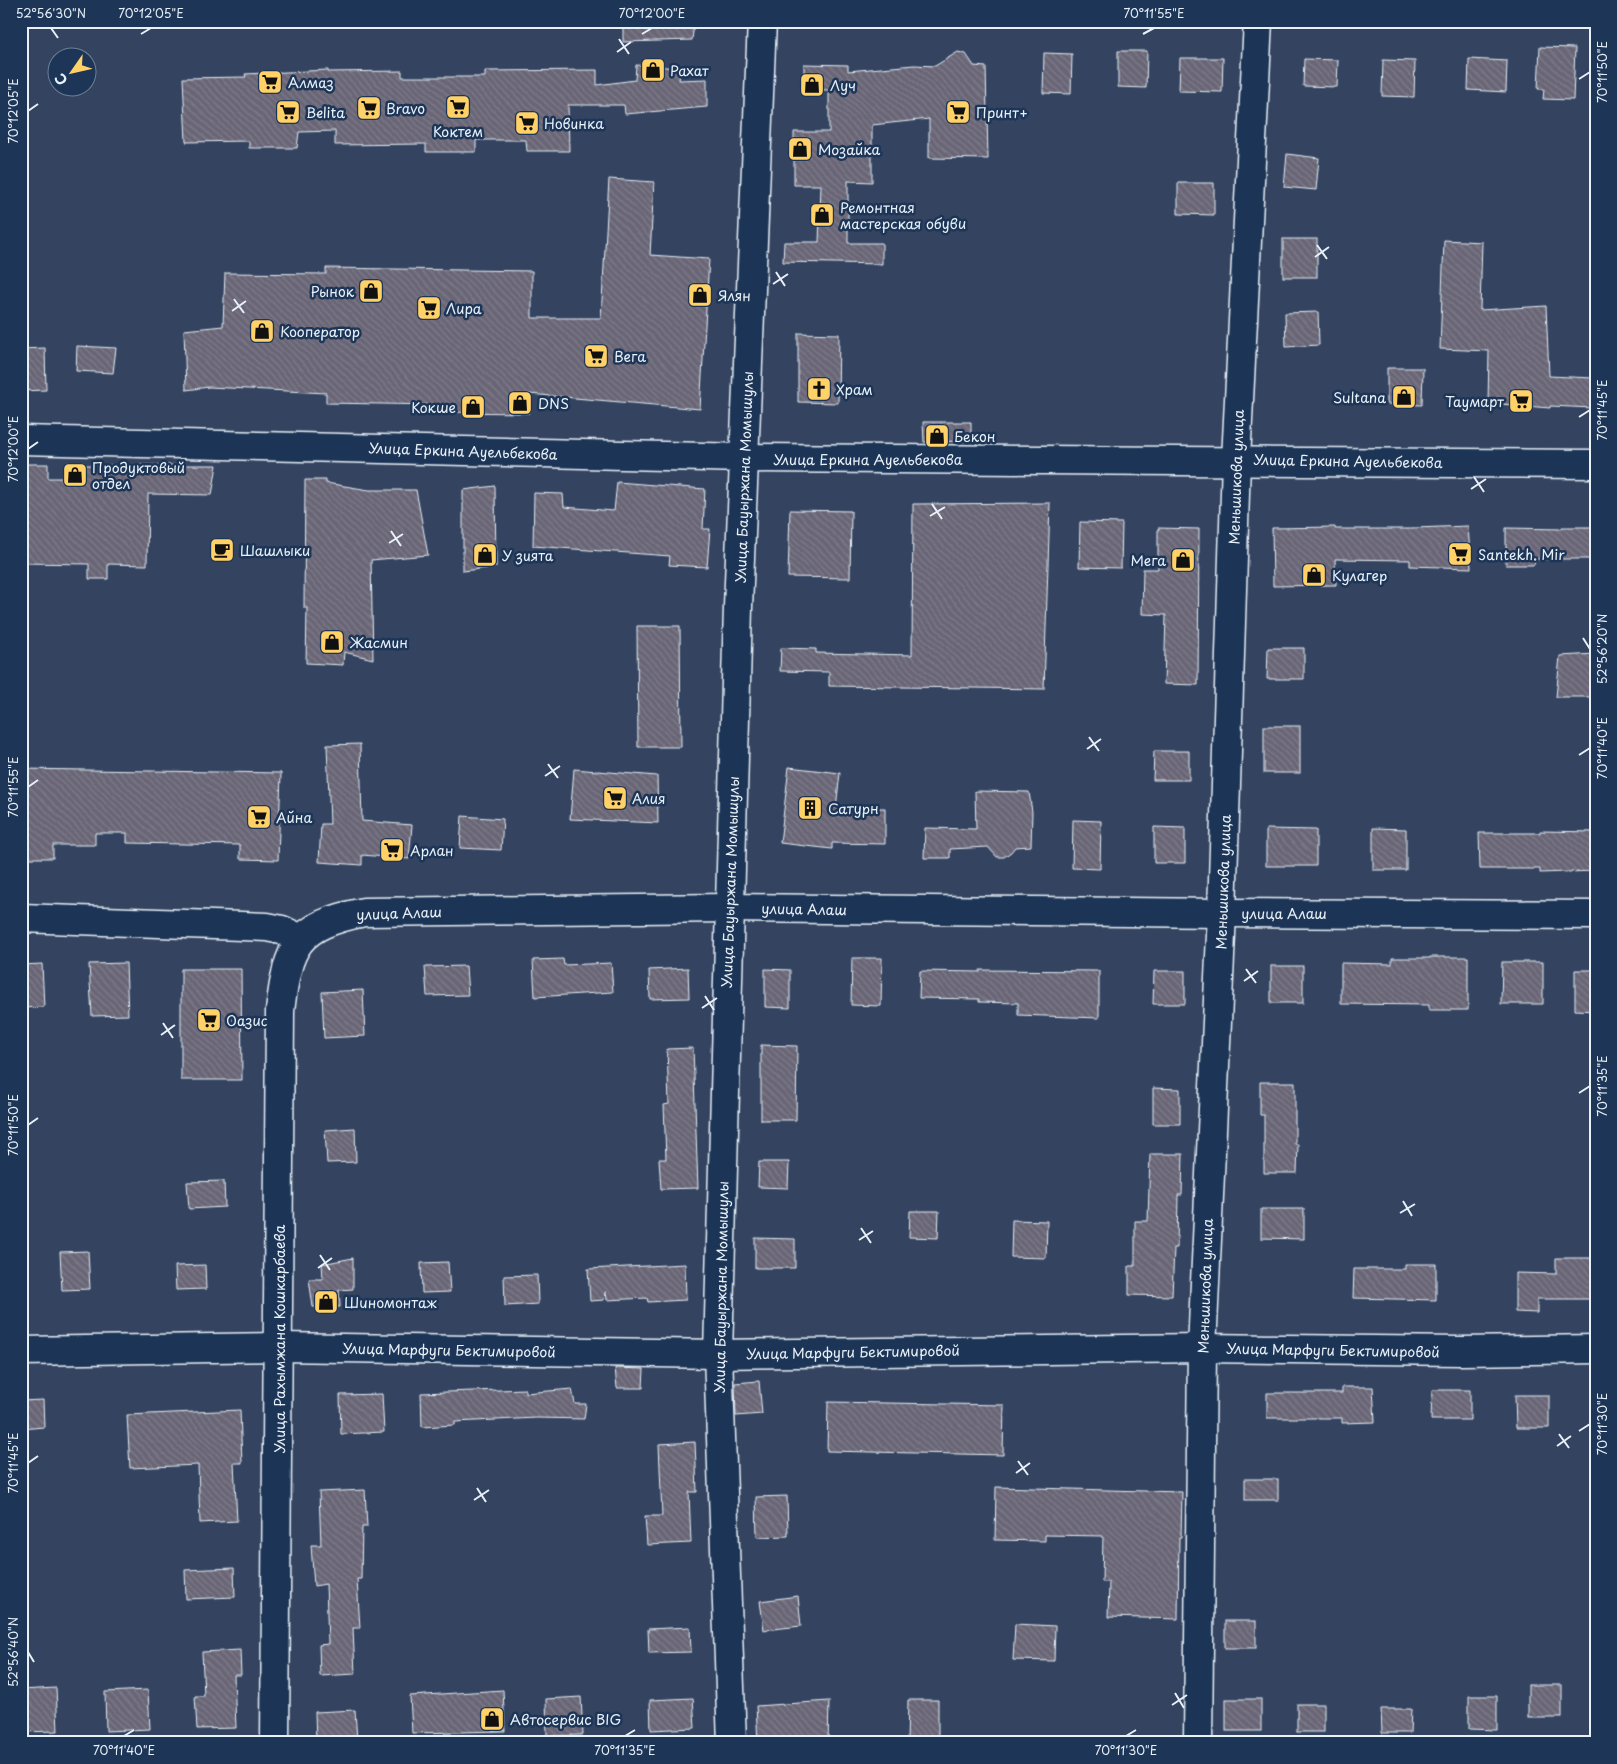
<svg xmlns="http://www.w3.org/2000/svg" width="1617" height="1764" viewBox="0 0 1617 1764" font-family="'Playpen Sans',sans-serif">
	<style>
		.building { fill: url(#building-back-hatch); stroke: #e8f1f8 }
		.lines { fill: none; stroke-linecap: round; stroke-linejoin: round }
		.minor-casing { stroke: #e8f1f8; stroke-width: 31 }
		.minor { stroke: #1d3557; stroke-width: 28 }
		.ticks { fill: none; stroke: #e8f1f8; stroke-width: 2 }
		.labels { text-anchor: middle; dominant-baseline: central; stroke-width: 5; stroke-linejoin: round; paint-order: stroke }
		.poi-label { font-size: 14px; fill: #e8f1f8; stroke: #1d3557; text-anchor: start }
		.street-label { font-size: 14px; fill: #e8f1f8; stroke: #1d3557 }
		.neatline { fill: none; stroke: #e8f1f8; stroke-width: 2 }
		.ticks-label { font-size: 12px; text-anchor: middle; fill: #e8f1f8 }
	</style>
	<defs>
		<pattern id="building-back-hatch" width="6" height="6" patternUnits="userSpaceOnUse" patternTransform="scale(1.25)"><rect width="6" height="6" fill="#696576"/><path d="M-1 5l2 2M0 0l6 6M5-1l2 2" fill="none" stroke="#7e7c8a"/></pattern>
	</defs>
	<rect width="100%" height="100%" fill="#344360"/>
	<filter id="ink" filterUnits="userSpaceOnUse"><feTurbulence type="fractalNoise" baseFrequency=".02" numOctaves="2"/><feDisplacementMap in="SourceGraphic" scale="10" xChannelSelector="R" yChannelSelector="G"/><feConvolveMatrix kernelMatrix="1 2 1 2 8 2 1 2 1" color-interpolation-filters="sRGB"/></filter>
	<g filter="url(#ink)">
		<!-- building -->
		<g class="building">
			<path d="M694 23 692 40 623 42V25H641L640 26Z"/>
			<path d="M1540 47 1575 48 1573 100 1543 99 1544 89H1538Z"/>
			<path d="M1118 51H1147L1146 88 1118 87Z"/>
			<path d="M958 52 966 54 974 66 986 67 988 159 929 158V119L872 125V182L848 181V243H882V264L783 262 784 242H819L821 185H794V132H829V90H804V64L848 65V71L914 65 935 66Z"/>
			<path d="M1044 53 1072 54 1071 94 1043 93Z"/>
			<path d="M1180 58H1223L1222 92 1179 91Z"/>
			<path d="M1304 59 1338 60 1337 87 1303 86Z"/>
			<path d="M1469 59 1507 61 1506 92 1468 90Z"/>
			<path d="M1383 60 1415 61 1414 97 1382 96Z"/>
			<path d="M636 65 681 68 679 80 707 79V107L625 114 624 105H568L569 151H527L526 140H476V152H426V144L335 145V131L299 132 297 148H249V141L186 142 183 78 246 77 245 74 328 70V72L402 71V77H485V71L597 70V85L635 80Z"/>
			<path d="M1287 154 1319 158 1316 190 1284 187Z"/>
			<path d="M609 179 654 182 650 255 709 259 700 409 529 394V413L437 412V405L326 403V393L209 387 186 390 184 330 223 326 225 273 326 274V268L532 271V318H601Z"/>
			<path d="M1178 183H1214V215L1178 214Z"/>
			<rect x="1283" y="239" width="34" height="38"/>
			<path d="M1444 240 1482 242 1480 310 1546 306 1549 376 1593 378 1592 408 1550 406V408L1488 403 1489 351 1440 349Z"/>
			<path d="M1318 312 1319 345 1286 347 1285 313Z"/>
			<path d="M798 333 839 334 838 403 798 402Z"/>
			<path d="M77 346 116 348 113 373 76 371Z"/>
			<path d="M45 348 46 390 21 391V349Z"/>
			<path d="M1387 368H1423L1422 405 1387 404Z"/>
			<path d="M923 422H971V441L924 442Z"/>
			<path d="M21 464H48V478H70L71 465H217L212 495 148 494 147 565 108 564V579H89V564L21 563Z"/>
			<path d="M305 480H326V483L369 490H416L428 555 371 560 373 659 344 652 343 665 306 663 307 608H304Z"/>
			<path d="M617 482 705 489 703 529H710L707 567 669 565 670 556 533 546 534 493 563 494 564 507 614 511Z"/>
			<path d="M495 486 496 567 463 571V490Z"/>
			<path d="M1050 503 1044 689 829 686V672L780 671 781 648 816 649V653L912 655 913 504Z"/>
			<path d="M790 510 851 511 850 578 788 577Z"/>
			<path d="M1080 522 1122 523 1121 568 1079 567Z"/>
			<path d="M1468 526 1471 568 1410 566V560L1335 559 1336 585 1273 586 1272 528 1335 527V529H1414V528Z"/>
			<path d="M1562 527H1596V559H1535L1534 565H1506V528L1562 529Z"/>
			<path d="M1158 528 1199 529 1198 685 1164 684 1166 615 1142 614 1143 569H1158Z"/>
			<path d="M637 626H680L681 747H638Z"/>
			<path d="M1268 648H1304V679H1267Z"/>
			<path d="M1596 654V697H1556L1560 656Z"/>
			<rect x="1264" y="726" width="36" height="47"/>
			<path d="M360 744 362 821 412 825 409 859 362 855V865L319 862 321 824H330L327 745Z"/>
			<path d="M1154 751H1189V780H1153Z"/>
			<path d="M789 767 840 773 836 808H885V844L832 843V849L780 843Z"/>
			<path d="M21 769 281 773 278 860 240 859V845L127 843V833H95V845H53V858H21Z"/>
			<path d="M574 769 657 776 658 823 570 819Z"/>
			<path d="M975 791 1029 792 1032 812 1031 846 1015 847 1011 852 1004 857H997L988 847 950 849V858H924L925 828 976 829Z"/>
			<path d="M462 816 503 819 501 850 460 848Z"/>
			<path d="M1073 820 1101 821 1100 869 1072 868Z"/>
			<path d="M1154 827 1185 828V863H1154Z"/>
			<path d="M1373 828 1406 829V870H1373Z"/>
			<path d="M1266 829 1316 830V866H1266Z"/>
			<path d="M1540 831 1596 832V871L1540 873V869H1480L1479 833H1540Z"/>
			<path d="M1430 957H1468V1010H1429V1005L1341 1004V963L1392 964V958H1430Z"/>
			<path d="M852 958H882L881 1006 851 1005Z"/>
			<path d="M563 959 564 965 611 963 613 992 535 997 533 960Z"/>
			<path d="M1502 962H1543V1004H1501Z"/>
			<path d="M126 963 128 1015 92 1016 89 964Z"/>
			<path d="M42 964 44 1007 21 1008V965Z"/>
			<path d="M466 966 468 995 427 996 425 967Z"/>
			<rect x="1271" y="966" width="32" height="37"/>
			<path d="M688 968 689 998 650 999 649 970Z"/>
			<path d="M181 969H241L242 1080H181Z"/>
			<path d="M765 969 790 970V1008L765 1007Z"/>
			<path d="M980 970 1099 971V1018L1018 1015V1003L979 1002V999L919 998 920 971 980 972Z"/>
			<path d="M1575 970H1596V1011L1575 1010Z"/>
			<path d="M1154 971H1185V1004H1153Z"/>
			<path d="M363 990 365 1036 324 1038 322 992Z"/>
			<path d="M761 1045 797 1046 796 1120H761Z"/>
			<path d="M693 1048 698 1188 661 1189 659 1159H666L664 1105 669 1104 667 1049Z"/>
			<path d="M1260 1082H1295V1144H1298L1297 1173H1264V1115H1260Z"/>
			<path d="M1153 1088 1180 1089V1124H1153Z"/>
			<path d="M355 1128 356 1162 327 1163 325 1130Z"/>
			<path d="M1150 1154H1183L1182 1195H1178L1177 1248H1174L1172 1296 1129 1295V1266H1135V1221H1148Z"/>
			<path d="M759 1162H789L788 1188 758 1187Z"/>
			<path d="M224 1181 225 1207 189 1209 187 1182Z"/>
			<path d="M1261 1209H1304V1239L1261 1238Z"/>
			<path d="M910 1211H939L938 1238 909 1237Z"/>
			<path d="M1012 1220 1047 1221 1046 1258 1011 1257Z"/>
			<path d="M755 1238 795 1239V1268H755Z"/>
			<path d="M88 1251 90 1289 62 1290 60 1252Z"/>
			<path d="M353 1258V1289L339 1290 340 1307H313L309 1279H323L322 1264Z"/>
			<path d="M1556 1258H1596V1299H1537V1313L1515 1312V1273L1556 1274Z"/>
			<path d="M448 1262 450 1292 422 1293 421 1263Z"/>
			<path d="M685 1264 686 1300 648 1302 647 1298 607 1300 606 1292H605L604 1300 590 1301 588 1269Z"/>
			<path d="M1405 1264H1436V1300L1353 1298 1354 1269H1405Z"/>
			<path d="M205 1265 206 1289 176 1290 175 1266Z"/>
			<path d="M537 1275 538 1304 505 1306 504 1276Z"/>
			<path d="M615 1368 644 1369 643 1388H617Z"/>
			<path d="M759 1381 762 1414 736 1416 735 1383Z"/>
			<path d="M1342 1387H1373L1375 1422 1342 1423V1418H1267V1393H1342Z"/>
			<path d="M525 1389V1393L572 1389 575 1404H586L584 1419 537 1418 455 1422V1425L422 1427 421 1393Z"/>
			<path d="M1432 1390H1470V1420H1431Z"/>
			<path d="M382 1394 384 1432 341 1434 340 1395Z"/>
			<path d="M1515 1395H1549V1428H1516Z"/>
			<path d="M43 1400 44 1427 21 1429V1401Z"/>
			<path d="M828 1402 1004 1405 1003 1455 827 1451Z"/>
			<path d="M240 1410 242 1463H234L237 1521 200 1523 198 1465 130 1468 127 1415Z"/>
			<path d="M695 1442 697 1492H689L691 1543 647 1545 645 1516H662L659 1444Z"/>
			<rect x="1245" y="1479" width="33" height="21"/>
			<path d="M996 1487 1182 1492 1181 1537H1179L1178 1619 1108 1617 1109 1582H1102L1103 1536 1045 1535V1541L995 1540Z"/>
			<path d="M365 1490 367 1527H362L361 1579H357L360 1628H353L355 1674 320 1676 319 1645 328 1644 326 1584 314 1586 311 1545H321L319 1492Z"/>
			<path d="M787 1496 788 1536 757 1537 756 1497Z"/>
			<path d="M234 1568 235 1597 186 1599 185 1570Z"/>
			<path d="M798 1596 801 1626 764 1630 760 1601Z"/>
			<rect x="1225" y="1621" width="31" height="27"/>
			<path d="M1015 1624 1055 1626 1054 1661 1013 1660Z"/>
			<path d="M690 1627 691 1652 649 1653 648 1629Z"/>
			<path d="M240 1650 241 1675H234L236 1728 197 1729 195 1696H204L202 1652Z"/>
			<rect x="1528" y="1685" width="34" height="33"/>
			<path d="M56 1688 58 1731 22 1732 21 1690Z"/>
			<path d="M148 1690 150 1729 106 1731 105 1692Z"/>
			<path d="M503 1690 505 1731 412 1733 410 1696Z"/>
			<path d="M1469 1696H1497V1730L1469 1729Z"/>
			<path d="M581 1697 583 1735 547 1736 546 1699Z"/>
			<path d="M693 1698 695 1728 651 1730 650 1700Z"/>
			<rect x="1226" y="1699" width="35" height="32"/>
			<path d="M908 1700H938V1743H907Z"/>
			<path d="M829 1701 828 1743H758L756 1706Z"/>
			<rect x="1297" y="1704" width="27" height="28"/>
			<path d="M1381 1709H1411L1410 1733H1382Z"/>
			<path d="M355 1710 357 1741 316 1743 315 1712Z"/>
		</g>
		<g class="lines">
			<defs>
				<g id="minor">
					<path d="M21 440 745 458 1596 464"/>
					<path d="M21 918 267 927 282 930 301 939"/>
					<path d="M21 1351 279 1347 718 1354 1202 1348 1461 1351 1596 1349"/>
					<path d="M275 1743 280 1011C288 945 296 926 364 912L729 908 1222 913 1596 915"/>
					<path d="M732 1743 718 1354 738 607 762 21"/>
					<path d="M1198 1743 1202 1348 1222 913 1236 460 1258 21"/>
				</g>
			</defs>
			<!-- minor casing -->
			<use href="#minor" class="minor-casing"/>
			<!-- minor -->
			<use href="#minor" class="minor"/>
		</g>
	</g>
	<!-- ticks -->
	<path class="ticks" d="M51 28 58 38M141 34 151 28M642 34 652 28M1143 34 1154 28M619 39 629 54M617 52 631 42M1579 79 1590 72M28 111 38 104M1317 245 1327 259M1315 257 1329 247M776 272 785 286M773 284 788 274M234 299 244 313M232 311 246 301M1579 417 1590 410M28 449 38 442M1474 477 1484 492M1471 489 1486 479M932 504 942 519M930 516 945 507M391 531 401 546M389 543 403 534M1583 638 1590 649M1089 737 1099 751M1087 749 1101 739M1579 755 1590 748M548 764 558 778M545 776 560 766M28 787 38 780M1246 969 1256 983M1244 981 1258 971M705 996 714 1010M702 1008 717 998M163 1023 173 1038M161 1035 175 1025M1579 1093 1590 1086M28 1125 38 1118M1403 1201 1412 1216M1400 1213 1415 1204M861 1228 871 1243M859 1240 873 1231M320 1255 330 1270M318 1268 332 1258M1579 1431 1590 1424M1559 1434 1569 1448M1557 1446 1571 1436M1018 1461 1028 1475M28 1463 38 1456M1016 1473 1030 1463M477 1488 486 1502M474 1500 489 1490M28 1652 34 1662M1175 1693 1184 1708M1172 1705 1187 1695M124 1736 134 1730M625 1736 635 1730M1126 1736 1136 1730"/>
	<!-- icons -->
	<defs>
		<symbol id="shop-square" viewBox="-11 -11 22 22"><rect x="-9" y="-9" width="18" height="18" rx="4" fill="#ffd166" stroke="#1d3557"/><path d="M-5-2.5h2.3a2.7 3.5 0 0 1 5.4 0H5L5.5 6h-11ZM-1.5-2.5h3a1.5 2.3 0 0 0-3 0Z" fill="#111"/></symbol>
		<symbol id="supermarket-square" viewBox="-11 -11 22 22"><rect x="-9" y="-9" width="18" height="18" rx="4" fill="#ffd166" stroke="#1d3557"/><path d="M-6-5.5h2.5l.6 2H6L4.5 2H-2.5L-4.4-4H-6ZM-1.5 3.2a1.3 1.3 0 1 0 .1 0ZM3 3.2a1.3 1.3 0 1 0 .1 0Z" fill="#111"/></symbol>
		<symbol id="church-square" viewBox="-11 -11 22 22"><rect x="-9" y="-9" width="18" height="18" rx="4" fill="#ffd166" stroke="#1d3557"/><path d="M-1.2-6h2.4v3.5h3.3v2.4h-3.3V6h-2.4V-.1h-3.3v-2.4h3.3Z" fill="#111"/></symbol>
		<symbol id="cafe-square" viewBox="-11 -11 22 22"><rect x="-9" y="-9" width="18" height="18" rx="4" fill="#ffd166" stroke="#1d3557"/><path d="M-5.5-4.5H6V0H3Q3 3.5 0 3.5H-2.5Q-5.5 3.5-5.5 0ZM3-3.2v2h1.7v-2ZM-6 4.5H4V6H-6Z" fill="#111"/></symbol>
		<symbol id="building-square" viewBox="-11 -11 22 22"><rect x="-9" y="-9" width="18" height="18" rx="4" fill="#ffd166" stroke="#1d3557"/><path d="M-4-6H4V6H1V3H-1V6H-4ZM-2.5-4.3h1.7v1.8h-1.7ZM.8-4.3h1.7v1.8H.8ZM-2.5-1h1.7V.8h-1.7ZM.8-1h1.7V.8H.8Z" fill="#111"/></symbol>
	</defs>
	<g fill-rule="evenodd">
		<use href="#shop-square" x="639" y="56" width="28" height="28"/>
		<use href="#supermarket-square" x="256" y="68" width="28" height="28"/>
		<use href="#shop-square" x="798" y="71" width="28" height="28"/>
		<use href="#supermarket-square" x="444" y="93" width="28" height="28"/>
		<use href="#supermarket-square" x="355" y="94" width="28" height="28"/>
		<use href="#supermarket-square" x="274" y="98" width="28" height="28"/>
		<use href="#supermarket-square" x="944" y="98" width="28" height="28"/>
		<use href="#supermarket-square" x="513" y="109" width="28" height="28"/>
		<use href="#shop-square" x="786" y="135" width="28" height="28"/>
		<use href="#shop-square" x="808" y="201" width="28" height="28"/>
		<use href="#shop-square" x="357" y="277" width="28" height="28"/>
		<use href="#shop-square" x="686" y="281" width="28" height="28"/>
		<use href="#supermarket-square" x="415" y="294" width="28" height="28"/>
		<use href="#shop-square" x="248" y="317" width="28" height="28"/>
		<use href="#supermarket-square" x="582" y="342" width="28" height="28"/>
		<use href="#church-square" x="805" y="375" width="28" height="28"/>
		<use href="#shop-square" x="1390" y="383" width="28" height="28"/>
		<use href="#supermarket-square" x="1507" y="387" width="28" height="28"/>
		<use href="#shop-square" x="506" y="389" width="28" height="28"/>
		<use href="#shop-square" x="459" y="393" width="28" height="28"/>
		<use href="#shop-square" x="923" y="422" width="28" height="28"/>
		<use href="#shop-square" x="61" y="461" width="28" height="28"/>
		<use href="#cafe-square" x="208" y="536" width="28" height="28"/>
		<use href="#supermarket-square" x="1446" y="540" width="28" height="28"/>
		<use href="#shop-square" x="471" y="541" width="28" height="28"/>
		<use href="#shop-square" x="1169" y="546" width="28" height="28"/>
		<use href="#shop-square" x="1300" y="561" width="28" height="28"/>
		<use href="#shop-square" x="318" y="628" width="28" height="28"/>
		<use href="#supermarket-square" x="601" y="784" width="28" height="28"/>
		<use href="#building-square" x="796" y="794" width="28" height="28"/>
		<use href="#supermarket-square" x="245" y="803" width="28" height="28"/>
		<use href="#supermarket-square" x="378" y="836" width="28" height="28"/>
		<use href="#supermarket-square" x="195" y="1006" width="28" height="28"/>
		<use href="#shop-square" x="312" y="1288" width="28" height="28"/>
		<use href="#shop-square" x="478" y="1705" width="28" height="28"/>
	</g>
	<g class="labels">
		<!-- poi labels -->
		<g class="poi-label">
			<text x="670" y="70">Рахат</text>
			<text x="288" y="82">Алмаз</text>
			<text x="830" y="85">Луч</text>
			<text x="386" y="108">Bravo</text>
			<text x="306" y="112">Belita</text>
			<text x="976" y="112">Принт+</text>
			<text x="544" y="123">Новинка</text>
			<text x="458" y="131" text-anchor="middle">Коктем</text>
			<text x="818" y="149">Мозайка</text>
			<text x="840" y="207">Ремонтная<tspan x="840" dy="16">мастерская обуви</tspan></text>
			<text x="354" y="291" text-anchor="end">Рынок</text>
			<text x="718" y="295">Ялян</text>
			<text x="446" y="308">Лира</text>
			<text x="280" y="331">Кооператор</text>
			<text x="614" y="356">Вега</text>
			<text x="836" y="389">Храм</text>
			<text x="1386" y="397" text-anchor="end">Sultana</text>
			<text x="1504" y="401" text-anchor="end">Таумарт</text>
			<text x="538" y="403">DNS</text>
			<text x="456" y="407" text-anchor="end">Кокше</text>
			<text x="954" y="436">Бекон</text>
			<text x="92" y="467">Продуктовый<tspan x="92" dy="16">отдел</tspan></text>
			<text x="240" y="550">Шашлыки</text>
			<text x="1478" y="554">Santekh. Mir</text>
			<text x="502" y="555">У зията</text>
			<text x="1166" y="560" text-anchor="end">Мега</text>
			<text x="1332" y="575">Кулагер</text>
			<text x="350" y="642">Жасмин</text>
			<text x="632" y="798">Алия</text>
			<text x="828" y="808">Сатурн</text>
			<text x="276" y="817">Айна</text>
			<text x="410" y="850">Арлан</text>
			<text x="226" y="1020">Оазис</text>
			<text x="344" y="1302">Шиномонтаж</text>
			<text x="510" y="1719">Автосервис BIG</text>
		</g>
		<!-- street labels -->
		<g class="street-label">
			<text transform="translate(463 451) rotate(2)">Улица Еркина Ауельбекова</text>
			<text x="868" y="459">Улица Еркина Ауельбекова</text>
			<text transform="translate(1348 461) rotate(1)">Улица Еркина Ауельбекова</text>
			<text transform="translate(744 477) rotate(-88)">Улица Бауыржана Момышулы</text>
			<text transform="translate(1236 477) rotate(-88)">Меньшикова улица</text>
			<text transform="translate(730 882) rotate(-88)">Улица Бауыржана Момышулы</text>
			<text transform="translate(1223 882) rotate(-88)">Меньшикова улица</text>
			<text transform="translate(804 909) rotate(1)">улица Алаш</text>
			<text transform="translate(399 913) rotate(-2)">улица Алаш</text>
			<text x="1284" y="913">улица Алаш</text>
			<text transform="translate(1205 1286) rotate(-88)">Меньшикова улица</text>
			<text transform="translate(721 1287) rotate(-89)">Улица Бауыржана Момышулы</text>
			<text transform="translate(279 1339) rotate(-90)">Улица Рахымжана Кошкарбаева</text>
			<text transform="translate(449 1350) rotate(1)">Улица Марфуги Бектимировой</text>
			<text transform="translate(1333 1350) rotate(1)">Улица Марфуги Бектимировой</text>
			<text transform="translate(853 1352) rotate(-1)">Улица Марфуги Бектимировой</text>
		</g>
	</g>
	<!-- margin -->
	<rect width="1617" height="1764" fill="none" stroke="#1d3557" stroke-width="55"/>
	<!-- north arrow -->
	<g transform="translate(72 72) rotate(236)"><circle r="24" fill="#1d3557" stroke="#6e8097"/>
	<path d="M0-4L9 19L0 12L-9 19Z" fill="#ffd166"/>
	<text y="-8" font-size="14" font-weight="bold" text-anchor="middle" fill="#e8f1f8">С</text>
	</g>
	<rect x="28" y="28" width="1562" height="1708" class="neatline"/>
	<g class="ticks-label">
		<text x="51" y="18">52°56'30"N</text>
		<text x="151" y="18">70°12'05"E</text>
		<text x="652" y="18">70°12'00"E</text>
		<text x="1154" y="18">70°11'55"E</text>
		<text transform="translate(1603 72) rotate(-90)" y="4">70°11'50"E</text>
		<text transform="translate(14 111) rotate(-90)" y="4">70°12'05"E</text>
		<text transform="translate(1603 410) rotate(-90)" y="4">70°11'45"E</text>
		<text transform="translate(14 449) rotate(-90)" y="4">70°12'00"E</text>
		<text transform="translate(1603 649) rotate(-90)" y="4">52°56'20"N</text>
		<text transform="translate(1603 748) rotate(-90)" y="4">70°11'40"E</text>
		<text transform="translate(14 787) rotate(-90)" y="4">70°11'55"E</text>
		<text transform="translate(1603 1086) rotate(-90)" y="4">70°11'35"E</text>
		<text transform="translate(14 1125) rotate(-90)" y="4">70°11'50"E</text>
		<text transform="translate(1603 1424) rotate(-90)" y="4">70°11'30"E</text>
		<text transform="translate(14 1463) rotate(-90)" y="4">70°11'45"E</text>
		<text transform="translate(14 1652) rotate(-90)" y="4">52°56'40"N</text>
		<text x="124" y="1755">70°11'40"E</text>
		<text x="625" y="1755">70°11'35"E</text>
		<text x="1126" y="1755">70°11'30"E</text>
	</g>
</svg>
